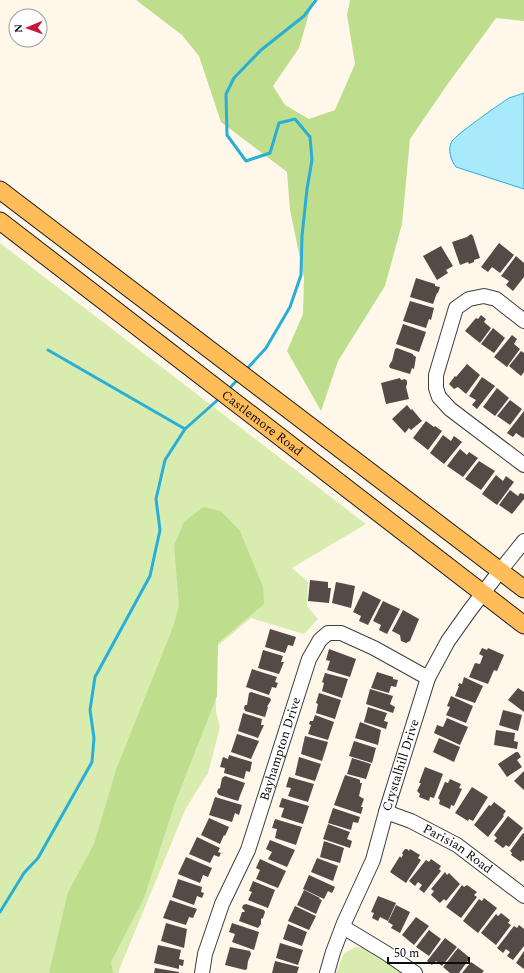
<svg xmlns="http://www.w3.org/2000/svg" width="524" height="973" viewBox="0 0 524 973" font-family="Spectral,serif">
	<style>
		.green { fill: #d8ecb0 }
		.forest { fill: #bede8e }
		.water { fill: #a8e9fb; stroke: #29aed8 }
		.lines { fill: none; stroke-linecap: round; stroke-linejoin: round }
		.stream { stroke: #29aed8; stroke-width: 3 }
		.building { fill: #544a46 }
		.minor-casing { stroke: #3e3e3e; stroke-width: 16 }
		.major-casing { stroke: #1c1c1c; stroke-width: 19 }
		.minor { stroke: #fff; stroke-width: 14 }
		.major { stroke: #ffbd59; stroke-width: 17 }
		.labels { text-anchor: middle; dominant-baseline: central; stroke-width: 4; stroke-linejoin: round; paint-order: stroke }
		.street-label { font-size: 13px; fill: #0b0b0b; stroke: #fff }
	</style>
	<rect width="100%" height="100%" fill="#fff7e9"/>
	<!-- green -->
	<g class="green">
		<path d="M0 243 366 524 292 568 308 582 307 606 318 619 304 634 251 618 215 648 216 712 220 727 208 773 186 808 119 970V973H0Z"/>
		<path d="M356 947 373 950 402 973H336L344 953Z"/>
	</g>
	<!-- forest -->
	<g class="forest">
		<path d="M136 0H313L299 48 273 86 285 105 309 119 335 110 355 64 347 15 350 0H524V21L496 18 447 85 410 139 402 224 385 286 338 361 321 411 287 351 303 314 304 277 290 210 287 172 221 122 199 56 182 35Z"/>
		<path d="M203 507 221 511 240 531 263 587 264 604 218 643 217 696 175 803 144 898 111 962 113 973H49L68 892 94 844 116 770 173 627 179 606 174 546 184 522Z"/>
	</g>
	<!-- water -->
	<path class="water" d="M524 93V189L456 167C451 160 447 150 452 141 457 134 501 103 509 98 514 96 519 95 524 93Z"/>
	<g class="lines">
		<!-- stream -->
		<g class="stream">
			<path d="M48 350 185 429"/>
			<path d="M245 371 266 348 290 307 301 275 302 236 307 189 312 160 310 137 295 119 279 123 270 153 246 161 227 135 226 94 234 78 261 50 304 16 316 0"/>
			<path d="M228 390 239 378"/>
			<path d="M0 912 24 873 38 858 92 762 94 738 90 710 95 677 150 576 160 530 156 499 165 460 185 429 221 397"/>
		</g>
	</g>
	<!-- building -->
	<g class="building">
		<path d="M471 234 473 236 480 258 474 260V262L469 264 468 262 460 265 452 242 467 237Z"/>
		<path d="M499 243 514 255 500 273 492 267 488 272 481 267Z"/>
		<path d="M441 246 453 266 446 270 448 273 437 280 423 256Z"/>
		<path d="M516 256 524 263V277L513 291 506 285 509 281 501 276Z"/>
		<path d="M416 278 435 284V286L440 287 438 293H437L433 304 410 297Z"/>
		<path d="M410 301 434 308 431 320 429 319 426 328 403 321Z"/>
		<path d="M481 315 486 319 484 322 491 328 480 343 465 331 476 318 478 319Z"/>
		<path d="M403 324 426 332 419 352 396 344Z"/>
		<path d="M493 328 505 338 494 353 481 344Z"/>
		<path d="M512 335 517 339 514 344 520 349 507 367 494 357Z"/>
		<path d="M397 348 413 354V355L416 357 414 369 412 368 410 374 390 368 389 366 391 362 392 361 395 349Z"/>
		<path d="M521 351 524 353V372L521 376 509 366Z"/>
		<path d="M467 364 480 375 466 394 458 387 454 389 449 384 455 376 456 377Z"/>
		<path d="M482 377 495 386 477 409 472 405 476 400 469 396Z"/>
		<path d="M400 378 401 380 405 379 407 381V384L406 387 409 399 386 404 381 383Z"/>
		<path d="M497 388 509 398 495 416 483 407Z"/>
		<path d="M510 400 522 409 510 425 497 416Z"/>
		<path d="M407 405 411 410 412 409 422 421 411 430 409 428 405 433 392 419Z"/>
		<path d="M524 411V437L523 438 516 433 513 437 507 433Z"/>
		<path d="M426 421 434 427 435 426 442 431 428 450 413 438Z"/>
		<path d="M443 435 451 441 454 436 462 442 444 464 430 453Z"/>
		<path d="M460 449 467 455 469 452 478 458 463 477 447 466Z"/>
		<path d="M479 461 495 471 481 490 465 479Z"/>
		<path d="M496 475 503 481 506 476 514 482 497 505 482 494Z"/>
		<path d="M510 490 518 496 520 493 524 494V499L512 514 499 505Z"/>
		<path d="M310 580 328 582V588H331L329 603 308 601Z"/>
		<path d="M336 582 355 586 351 608 332 603Z"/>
		<path d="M363 591 381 600 368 625 359 621 361 616 353 612Z"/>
		<path d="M383 601 400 609 387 634 379 630 381 625 373 621Z"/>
		<path d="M403 610 419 619 410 641 406 643 401 641 400 635 392 631Z"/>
		<path d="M270 629 296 637 293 646 288 645 285 653 265 647Z"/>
		<path d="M482 648 487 650 488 648 504 655 497 671 488 668 494 670 488 684 469 677 475 663 480 664 483 656 479 654Z"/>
		<path d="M329 649 356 659 350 677 327 670 330 661 326 660Z"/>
		<path d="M263 650 283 656 281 662H284L279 674 258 668Z"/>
		<path d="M252 669 277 677 275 682 278 683 276 688 272 687 269 695 246 687Z"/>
		<path d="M377 672 393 677V679L398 680 396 687 391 686 389 693 371 688Z"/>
		<path d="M325 673 348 679 342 698 322 691 324 683 322 682Z"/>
		<path d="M464 677 483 686 475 703 455 696 459 686H458L459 683 462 684Z"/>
		<path d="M518 688 524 692V712L508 700Z"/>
		<path d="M370 689 393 696 390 704 395 707 393 713 366 704Z"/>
		<path d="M251 692 270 698 271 700 267 707H268L265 717 245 711 244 708 245 705H247L249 693Z"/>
		<path d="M319 693 341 700 335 719 316 713 318 704 316 703Z"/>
		<path d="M451 696 473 706 466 723 446 715 450 707 447 706Z"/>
		<path d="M368 707 387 713 384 721 388 722 386 729 364 722Z"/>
		<path d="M503 710 522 715 518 731 499 725Z"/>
		<path d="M243 713 262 719 261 725H264L258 738 238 731Z"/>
		<path d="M315 715 334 722 328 740 308 734 311 725 309 724 310 721H313Z"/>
		<path d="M447 718 468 727 460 745 434 733 437 725 443 727Z"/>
		<path d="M360 722 381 730 378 745 355 738Z"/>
		<path d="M496 730 515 733 514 741 518 742 517 749 494 745Z"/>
		<path d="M237 734 259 741 251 759 231 752Z"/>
		<path d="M305 736 328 742 322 761 301 754Z"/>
		<path d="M439 738 460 747 454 762 433 752Z"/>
		<path d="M354 741 376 748 372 763 349 756Z"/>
		<path d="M516 752H518L521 757 517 760 522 767 507 777 498 764Z"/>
		<path d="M229 755 252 762 250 772 246 771 244 779 224 773 225 768 220 767 223 757 228 759Z"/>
		<path d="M299 757 321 764 315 781 295 775Z"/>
		<path d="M352 758 371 764 366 779 347 774Z"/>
		<path d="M425 767 443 774 434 798 430 797 429 801 419 797 420 794 417 791 421 783H419Z"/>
		<path d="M524 771V790L514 781Z"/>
		<path d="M345 775 358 779 360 780V783H362L359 796 364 799 361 807H363L361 814 334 805Z"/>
		<path d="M225 776 245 783 238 801 219 795 217 792 218 789 220 788 222 778Z"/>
		<path d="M289 777 314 784 308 802 288 796 291 788 286 787Z"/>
		<path d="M450 779 461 784 459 788 462 789 454 806 451 805 450 809 439 804 440 800 438 798 445 782 448 783Z"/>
		<path d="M472 787 488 797 473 821 469 819 468 821 455 813Z"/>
		<path d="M215 797 242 805 239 815 235 813 232 822 209 815Z"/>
		<path d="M282 798 309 806 303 824 281 817 284 808 279 807Z"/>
		<path d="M494 802 506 811 503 815 504 816 488 837 474 825 489 805 491 806Z"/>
		<path d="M333 808 360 817 358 823 353 822 351 830 328 823Z"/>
		<path d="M508 816 523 828 509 847 506 845 503 848 494 841 497 838 494 835Z"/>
		<path d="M209 818 229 827 225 836 224 835 220 844 201 835Z"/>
		<path d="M275 819 302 827 296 845 275 838 277 829 272 828Z"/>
		<path d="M328 824 350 832 347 839 352 841 350 848 323 839Z"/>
		<path d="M523 833 524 834V861L522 860 521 862 511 855 512 853 510 851Z"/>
		<path d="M197 837 220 848 218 852 221 853 219 857 214 855 210 863 189 854Z"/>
		<path d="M270 840 295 850 287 867 268 859 272 852 266 849Z"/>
		<path d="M324 841 344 848 340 863 320 857Z"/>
		<path d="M405 849H407L409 851 410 849 420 855 418 858 421 860 406 883 390 872 400 856 401 858 403 855 402 853Z"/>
		<path d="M186 857 212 868 208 877 203 875 200 883 178 874Z"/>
		<path d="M317 858 338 866 333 881 311 872Z"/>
		<path d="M260 859 286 871 278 888 256 879 260 870 256 868Z"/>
		<path d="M431 859 441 866 439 869 441 871 424 893 419 889 422 885 418 882 415 886 409 881 426 860 429 862Z"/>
		<path d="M445 872 447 875 449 873 460 884 446 901 444 899 440 903 431 895 434 891 431 889Z"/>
		<path d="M309 875 333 886 335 887 332 893 328 891 324 899 303 889Z"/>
		<path d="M178 879 202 887 201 892 204 893 202 898 197 896 194 905 172 897Z"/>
		<path d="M253 881 275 890 268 908 248 900 252 892 249 891Z"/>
		<path d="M462 885 464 887 467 885 477 892 474 895 477 897 461 918 446 907Z"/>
		<path d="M304 890 320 898 319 899 322 900 316 914 297 905Z"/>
		<path d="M378 896 396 903 388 921 380 917 378 921 372 918 374 913 371 912Z"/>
		<path d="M484 898 497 908 478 933 463 921 479 899 482 901Z"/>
		<path d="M170 900 197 909 193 918 189 917 186 925 163 918Z"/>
		<path d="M246 904 264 910 265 912 263 918 261 919V924L258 928 239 921 242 912H244L245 911 242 908 243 905Z"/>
		<path d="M396 905 410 912 400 933 391 928 393 925 388 922Z"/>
		<path d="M295 906 316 916 309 930 288 921Z"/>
		<path d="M501 913 510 920 508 923 511 925 496 945 481 933 496 914 498 916Z"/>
		<path d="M416 917 429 926 414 945 402 935Z"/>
		<path d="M166 923 187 929 184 948 161 941Z"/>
		<path d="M232 923 259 932 254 950 232 942 235 934 229 932Z"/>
		<path d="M288 924 307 932 302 946 283 939Z"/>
		<path d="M519 925 524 929V946L513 960 507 956 510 952 506 949 503 953 497 948 514 926 517 928Z"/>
		<path d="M429 930 441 939 429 956 416 947Z"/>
		<path d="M445 938 457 947 442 966 436 961 432 965 427 961Z"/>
		<path d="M280 943 303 950 298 965 276 958Z"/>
		<path d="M158 945 181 950 179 959 184 960 183 966 179 965V969L154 963Z"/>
		<path d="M230 947 250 951 251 954 248 961 247 969 245 970 225 965Z"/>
		<path d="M458 948 470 958 459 973H450L443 967Z"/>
		<path d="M524 951V969L516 963Z"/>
		<path d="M275 961 299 967 297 973H272Z"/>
		<path d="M471 962 484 971 482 973H462Z"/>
		<path d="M155 968 179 972V973H154Z"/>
	</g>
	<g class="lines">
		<defs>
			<g id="minor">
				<path d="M524 321 496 299 484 296 469 299 456 308 436 375V388L439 397 450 409 524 465"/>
				<path id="s1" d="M386 812 411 821 457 845 524 896"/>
				<path d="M343 927 386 953 415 973"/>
				<path id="s2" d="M202 973 205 954 222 904 248 850 309 659 320 640 328 633H341L374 648 428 678"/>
				<path id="s3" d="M327 973 333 952 344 923 373 860 386 812 428 678 448 641 470 610 500 571 524 541"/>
			</g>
			<g id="major">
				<path d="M0 190 524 589"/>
				<path id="s4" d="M0 221 524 625"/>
			</g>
		</defs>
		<!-- minor casing -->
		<use href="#minor" class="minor-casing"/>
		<!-- major casing -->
		<use href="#major" class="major-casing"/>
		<!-- minor -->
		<use href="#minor" class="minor"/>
		<!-- major -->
		<use href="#major" class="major"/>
	</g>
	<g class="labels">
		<!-- street labels -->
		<g class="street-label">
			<text stroke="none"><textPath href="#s4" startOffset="331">Castlemore Road</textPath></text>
			<text stroke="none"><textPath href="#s2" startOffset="238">Bayhampton Drive</textPath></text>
			<text stroke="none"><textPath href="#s3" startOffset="221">Crystalhill Drive</textPath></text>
			<text stroke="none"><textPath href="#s1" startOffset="81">Parisian Road</textPath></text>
		</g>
	</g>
	<!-- north arrow -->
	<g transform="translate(28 28) rotate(268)"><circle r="19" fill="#ffffff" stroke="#9d9d9d"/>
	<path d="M0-3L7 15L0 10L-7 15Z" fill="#c5183b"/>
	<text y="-6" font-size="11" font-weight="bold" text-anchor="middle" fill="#0b0b0b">N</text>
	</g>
	<!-- scale -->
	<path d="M388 957v6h81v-6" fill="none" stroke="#0b0b0b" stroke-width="2"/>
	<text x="394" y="957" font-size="12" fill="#0b0b0b" stroke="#ffffff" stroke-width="3" paint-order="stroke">50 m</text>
</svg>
